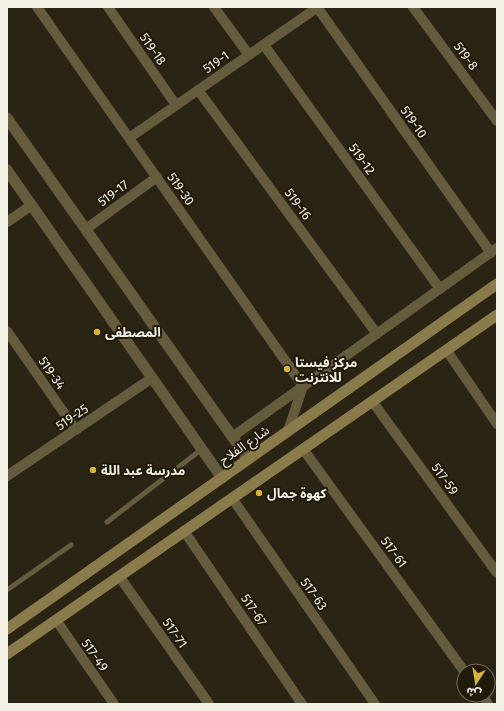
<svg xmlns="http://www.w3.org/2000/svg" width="504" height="711" viewBox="0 0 504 711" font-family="'Fira Sans','Noto Sans Arabic',sans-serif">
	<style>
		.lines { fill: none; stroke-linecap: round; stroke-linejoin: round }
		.service { stroke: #655c3e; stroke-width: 5 }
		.minor { stroke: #655c3e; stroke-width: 10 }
		.tertiary { stroke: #655c3e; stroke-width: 11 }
		.secondary { stroke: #8a7c4a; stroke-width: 11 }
		.poi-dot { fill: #d6b534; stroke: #1f1a0a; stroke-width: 1.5 }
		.labels { text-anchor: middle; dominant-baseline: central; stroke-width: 4; stroke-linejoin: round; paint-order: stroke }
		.street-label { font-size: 13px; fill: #f3f1e6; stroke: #1f1a0a }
		.poi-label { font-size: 13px; font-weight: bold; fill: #f3f1e6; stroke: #1f1a0a; text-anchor: start }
	</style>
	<rect width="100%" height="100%" fill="#292414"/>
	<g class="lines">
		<!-- service -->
		<g class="service">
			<path d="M107 522 202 449"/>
			<path d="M7 590 71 545"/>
		</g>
		<!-- minor -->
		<g class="minor">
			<path d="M37 7 303 386 288 431"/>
			<path d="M108 7 176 105"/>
			<path d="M214 7 249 55"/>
			<path d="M317 7 491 253"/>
			<path d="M413 7 497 121"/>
			<path d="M264 45 440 289"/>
			<path d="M198 90 377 334"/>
			<path d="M129 138 318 7"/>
			<path d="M7 222 32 205"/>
			<path d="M86 229 157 177"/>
			<path d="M7 331 76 430"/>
			<path d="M447 351 497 424"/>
			<path d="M372 401 497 573"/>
			<path d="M232 437 497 248"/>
			<path d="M303 449 464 671"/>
			<path d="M7 476 152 378"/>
			<path d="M232 498 375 704"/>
			<path d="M184 531 302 704"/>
			<path d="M119 576 209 704"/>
			<path d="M56 620 114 704"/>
			<path d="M482 695 488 704"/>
		</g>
		<!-- tertiary -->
		<g class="tertiary">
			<path d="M7 118 248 459"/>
			<path d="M7 170 222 478"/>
		</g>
		<!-- secondary -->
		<g class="secondary">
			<path d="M7 629 497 284"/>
			<path d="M7 654 497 315"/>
		</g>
	</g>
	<!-- markers -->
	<g class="poi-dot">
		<circle cx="97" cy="332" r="4"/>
		<circle cx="287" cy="369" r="4"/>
		<circle cx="93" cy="470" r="4"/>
		<circle cx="259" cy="493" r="4"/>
	</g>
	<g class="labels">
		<!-- street labels -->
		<g class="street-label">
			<text transform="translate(153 49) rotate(55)">519-18</text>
			<text transform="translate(466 56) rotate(54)">519-8</text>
			<text transform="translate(216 62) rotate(-35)">519-1</text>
			<text transform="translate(414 122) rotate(55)">519-10</text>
			<text transform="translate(362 159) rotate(54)">519-12</text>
			<text transform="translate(181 189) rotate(55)">519-30</text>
			<text transform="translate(113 193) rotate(-36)">519-17</text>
			<text transform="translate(298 204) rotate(54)">519-16</text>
			<text transform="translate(52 373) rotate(55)">519-34</text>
			<text transform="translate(72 417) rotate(-34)">519-25</text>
			<text transform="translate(244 445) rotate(-35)">شارع الفلاح</text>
			<text transform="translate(445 479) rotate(54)">517-59</text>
			<text transform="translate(394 552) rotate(54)">517-61</text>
			<text transform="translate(314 594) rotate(55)">517-63</text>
			<text transform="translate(254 610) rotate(56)">517-67</text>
			<text transform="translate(175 633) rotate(55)">517-71</text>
			<text transform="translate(95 655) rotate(55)">517-49</text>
		</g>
		<!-- poi labels -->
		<g class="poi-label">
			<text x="105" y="332">المصطفى</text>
			<text x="295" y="362">مركز فيستا<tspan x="295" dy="15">للانترنت</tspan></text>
			<text x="101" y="470">مدرسة عبد اللة</text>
			<text x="267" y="493">كهوة جمال</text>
		</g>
	</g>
	<!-- border -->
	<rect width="504" height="711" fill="none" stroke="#f3f1e6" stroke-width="16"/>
	<!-- north arrow -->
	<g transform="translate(476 683) rotate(192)"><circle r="19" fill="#1f1a0a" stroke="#747062"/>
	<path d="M0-3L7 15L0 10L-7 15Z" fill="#d6b534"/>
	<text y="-6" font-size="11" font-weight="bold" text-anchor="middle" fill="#f3f1e6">ش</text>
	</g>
</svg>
